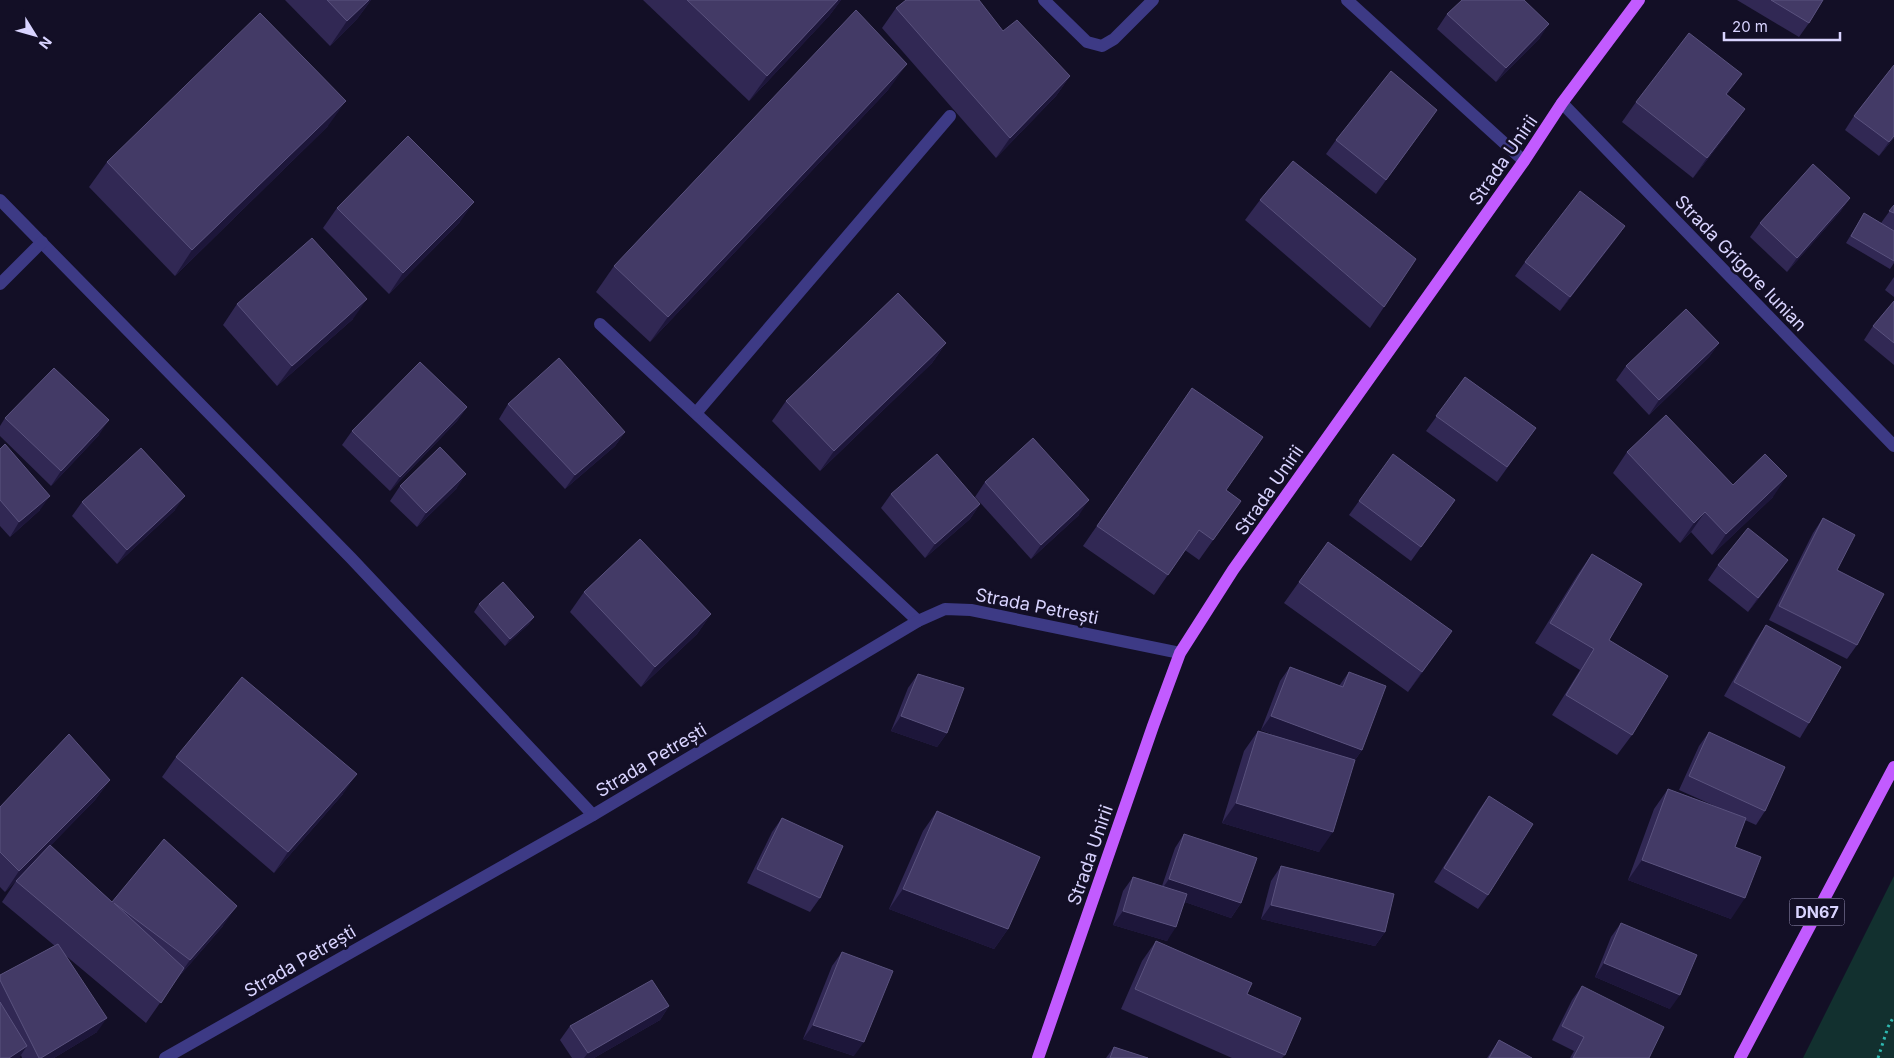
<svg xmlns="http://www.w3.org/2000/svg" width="1894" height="1058" viewBox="0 0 1894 1058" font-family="Inter,sans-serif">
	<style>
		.green { fill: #12302f }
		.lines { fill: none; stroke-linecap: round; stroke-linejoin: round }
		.path { stroke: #2fb8b0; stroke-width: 3; stroke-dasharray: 2.5 4; stroke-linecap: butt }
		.minor { stroke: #3d3a85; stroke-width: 12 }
		.major { stroke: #c25bff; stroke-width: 12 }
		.wall { fill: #312854 }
		.shaded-wall { fill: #1d163a }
		.building { fill: #433a66; stroke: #5a527e }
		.labels { text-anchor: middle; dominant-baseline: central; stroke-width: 5; stroke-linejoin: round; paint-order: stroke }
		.shield { fill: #130f26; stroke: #9e99be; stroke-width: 1 }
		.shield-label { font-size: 16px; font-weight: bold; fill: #d9d4ff }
		.street-label { font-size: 18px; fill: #d9d4ff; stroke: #130f26 }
	</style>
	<rect width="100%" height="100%" fill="#130f26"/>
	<!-- green -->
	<path class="green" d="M1894 876V1058H1803Z"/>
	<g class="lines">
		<!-- path -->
		<path class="path" d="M1878 1058 1888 1027 1894 1016"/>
		<!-- minor -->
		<g class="minor">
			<path d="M1044 0 1087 42 1102 46 1114 39 1153 0"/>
			<path d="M1347 0 1524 161"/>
			<path d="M1562 103 1894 446"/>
			<path d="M0 200 351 558 593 815"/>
			<path d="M0 284 42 242"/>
			<path d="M600 324 918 621"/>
			<path d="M696 413 950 116"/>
			<path d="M165 1058 593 815 918 621 945 609 971 610 1180 653"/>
		</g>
		<!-- major -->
		<g class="major">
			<path d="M1038 1058 1153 726 1180 653 1233 570 1524 161 1562 103 1639 0"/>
			<path d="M1740 1058 1894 767"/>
		</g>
	</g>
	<!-- wall -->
	<g class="wall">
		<path d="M285 0H371L357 19 330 46Z"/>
		<path d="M643 0H841L829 16 749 101Z"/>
		<path d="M1737 0H1823L1809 23 1799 37Z"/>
		<path d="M896 8 1003 31 1070 76 1056 96 996 158 882 28Z"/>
		<path d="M1447 14 1540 38 1496 82 1437 29Z"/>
		<path d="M1894 65V138L1879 156 1845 130 1854 116Z"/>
		<path d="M889 89 650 342 596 292 614 266Z"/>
		<path d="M1728 95 1731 129 1693 178 1622 122 1636 102Z"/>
		<path d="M1437 110 1376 194 1326 154 1336 140Z"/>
		<path d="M328 126 175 276 89 187 107 162Z"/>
		<path d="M1850 198 1840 212 1787 272 1750 237 1760 223Z"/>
		<path d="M1260 200 1384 307 1370 328 1245 220Z"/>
		<path d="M1894 205V263L1890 269 1846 243 1864 213 1881 223Z"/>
		<path d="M337 208 460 222 389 294 323 228Z"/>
		<path d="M1625 226 1615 240 1560 311 1515 276 1525 262Z"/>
		<path d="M1894 277V297L1885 290Z"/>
		<path d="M1894 301V365L1864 340 1873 326Z"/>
		<path d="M237 304 353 319 277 386 223 325Z"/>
		<path d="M946 343 932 363 820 471 772 421 786 401Z"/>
		<path d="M1719 343 1709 357 1649 415 1616 380 1626 366Z"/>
		<path d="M1465 377 1536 428 1497 482 1426 431Z"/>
		<path d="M1192 388 1226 490 1241 501 1199 560 1185 550 1154 595 1083 546Z"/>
		<path d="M508 404 625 432 615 446 565 489 499 419Z"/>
		<path d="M467 407 457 421 390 491 342 445 352 431Z"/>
		<path d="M5 418 99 435 51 486 0 436V426Z"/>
		<path d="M0 449 40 510 10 537 0 526Z"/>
		<path d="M1627 452 1733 485 1773 497 1712 555 1691 532 1680 543 1613 473Z"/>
		<path d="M985 482 1079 515 1031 559 975 497Z"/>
		<path d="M400 486 457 488 417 527 390 501Z"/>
		<path d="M891 494 980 504 970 519 925 558 881 508Z"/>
		<path d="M1455 500 1411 561 1349 515 1359 501Z"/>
		<path d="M82 502 175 510 117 564 72 516Z"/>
		<path d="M1823 518 1857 645 1847 659 1769 620 1813 533Z"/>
		<path d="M1592 554 1609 640 1632 735 1617 755 1552 715 1580 670 1535 643 1578 574Z"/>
		<path d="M1788 560 1778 574 1748 612 1708 580 1718 565Z"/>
		<path d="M1299 582 1438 651 1408 692 1284 603Z"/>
		<path d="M584 592 711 614 697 634 641 687 570 612Z"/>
		<path d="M479 604 534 617 529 624 505 646 474 612Z"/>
		<path d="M1766 625 1809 723 1800 738 1724 696 1756 640Z"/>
		<path d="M1290 667 1339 686 1349 672 1362 750 1355 760 1319 852 1222 823 1244 751 1258 731 1283 738 1261 730 1280 681Z"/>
		<path d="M918 674 947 733 937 747 891 731 908 688Z"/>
		<path d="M1709 732 1765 811 1756 825 1745 820 1735 847 1731 919 1628 880 1654 809 1668 789 1717 807 1679 790 1699 746Z"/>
		<path d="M176 757 343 794 274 873 162 777Z"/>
		<path d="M110 780 95 800 50 846 112 902 223 926 176 980 146 1023 65 955 97 1032 54 1058H22L21 1055 19 1058H0V975L55 946 2 902 16 881 37 859 5 892 0 887V807Z"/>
		<path d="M1489 796 1488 895 1478 909 1434 882 1479 810Z"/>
		<path d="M937 811 1008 929 994 949 889 909 923 831Z"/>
		<path d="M782 818 820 898 810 912 747 883 772 832Z"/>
		<path d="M1184 834 1241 903 1231 918 1185 902 1167 941 1113 925 1123 891 1133 877 1162 886 1175 848Z"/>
		<path d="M1281 866 1385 932 1375 946 1261 919 1271 881Z"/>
		<path d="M1621 923 1670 1009 1595 977 1611 937Z"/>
		<path d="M1156 941 1247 994 1285 1055 1282 1058H1232L1121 1009 1142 961Z"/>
		<path d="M842 952 854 1056 803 1039 832 966Z"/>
		<path d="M1582 986 1649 1058H1570L1574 1051 1552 1040 1572 1000Z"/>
		<path d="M669 1006 660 1020 594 1058H572L560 1040 570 1026Z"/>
		<path d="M1499 1040 1532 1058H1487Z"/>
		<path d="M1114 1047 1148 1058H1106Z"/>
	</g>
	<!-- shaded-wall -->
	<g class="shaded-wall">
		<path d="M369 0H371L357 19 330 46 347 21Z"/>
		<path d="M838 0H841L829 16 749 101 767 76Z"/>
		<path d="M1549 24 1540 38 1496 82 1506 68Z"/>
		<path d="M907 64 889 89 650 342 668 317Z"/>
		<path d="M1742 74 1728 94 1712 114 1726 94Z"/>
		<path d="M1070 76 1056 96 996 158 1010 138Z"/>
		<path d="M346 101 328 126 175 276 192 250Z"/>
		<path d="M1745 109 1731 129 1693 178 1707 158Z"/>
		<path d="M1894 136V138L1879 156 1889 142Z"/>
		<path d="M1850 198 1840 212 1787 272 1797 258Z"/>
		<path d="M474 202 460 222 389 294 403 273Z"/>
		<path d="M1625 226 1615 240 1560 311 1570 297Z"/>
		<path d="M367 299 353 319 277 386 292 366Z"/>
		<path d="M946 343 932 363 820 471 834 451Z"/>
		<path d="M1719 343 1709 357 1649 415 1659 400Z"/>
		<path d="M467 407 457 421 390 491 400 477Z"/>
		<path d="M109 420 99 435 51 486 61 471Z"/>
		<path d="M625 432 615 446 565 489 575 475Z"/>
		<path d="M466 474 457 488 417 527 426 513Z"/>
		<path d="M1787 476 1773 497 1712 555 1726 534Z"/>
		<path d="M50 496 40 510 10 537 19 522Z"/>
		<path d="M185 496 175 510 117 564 127 550Z"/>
		<path d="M1089 500 1079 515 1031 559 1041 545Z"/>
		<path d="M980 504 970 519 925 558 935 544Z"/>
		<path d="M1705 512 1691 532 1680 543 1694 523Z"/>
		<path d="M1788 560 1778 574 1748 612 1758 598Z"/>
		<path d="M711 614 697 634 641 687 655 667Z"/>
		<path d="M534 617 529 624 505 646 510 639Z"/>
		<path d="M1452 631 1438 651 1408 692 1422 672Z"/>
		<path d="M901 716 947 733 937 747 891 731Z"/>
		<path d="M1271 716 1362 750 1352 764 1261 730Z"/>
		<path d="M357 774 343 794 274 873 288 852Z"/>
		<path d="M110 780 95 800 5 892 19 871Z"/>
		<path d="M1236 803 1333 832 1319 852 1222 823Z"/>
		<path d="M1642 860 1745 898 1731 919 1628 880Z"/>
		<path d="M1169 879 1241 903 1231 918 1159 893Z"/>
		<path d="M903 889 1008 929 994 949 889 909Z"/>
		<path d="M1271 905 1385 932 1375 946 1261 919Z"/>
		<path d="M237 906 223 926 176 980 190 960Z"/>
		<path d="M1123 911 1176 927 1167 941 1113 925Z"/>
		<path d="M1604 963 1680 995 1670 1009 1595 977Z"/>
		<path d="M669 1006 660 1020 594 1058H584L588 1053Z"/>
		<path d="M107 1018 97 1032 54 1058H41Z"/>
		<path d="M813 1025 864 1042 854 1056 803 1039Z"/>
		<path d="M27 1046 19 1058H9Z"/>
	</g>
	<!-- building -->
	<g class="building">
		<path d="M327 0H369L347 21Z"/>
		<path d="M687 0H838L767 76Z"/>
		<path d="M906 0H979L1003 31 1017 20 1070 76 1010 138 896 8Z"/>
		<path d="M1462 0H1524L1549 24 1506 68 1447 14Z"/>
		<path d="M1771 0H1823L1809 23Z"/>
		<path d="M856 10 907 64 668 317 614 266Z"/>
		<path d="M260 13 346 101 192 250 107 162Z"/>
		<path d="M1689 33 1742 74 1726 94 1745 109 1707 158 1636 102Z"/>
		<path d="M1894 65V136L1889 142 1854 116Z"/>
		<path d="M1391 71 1437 110 1386 180 1336 140Z"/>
		<path d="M408 136 474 202 403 273 337 208Z"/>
		<path d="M1293 161 1416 259 1384 307 1260 200Z"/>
		<path d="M1813 164 1850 198 1797 258 1760 223Z"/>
		<path d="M1580 191 1625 226 1570 297 1525 262Z"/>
		<path d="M1894 205V213L1889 211Z"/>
		<path d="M1864 213 1894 231V261L1851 236Z"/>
		<path d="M312 238 367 299 292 366 237 304Z"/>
		<path d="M898 293 946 343 834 451 786 401Z"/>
		<path d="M1894 301V343L1873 326Z"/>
		<path d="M1686 309 1719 343 1659 400 1626 366Z"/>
		<path d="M559 358 625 432 575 475 508 404Z"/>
		<path d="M420 362 467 407 400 477 352 431Z"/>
		<path d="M54 368 109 420 61 471 5 418Z"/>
		<path d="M1465 377 1536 428 1507 467 1436 416Z"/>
		<path d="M1192 388 1263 437 1226 490 1241 501 1213 540 1199 530 1168 575 1097 526Z"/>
		<path d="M1666 415 1733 485 1765 454 1787 476 1726 534 1705 512 1694 523 1627 452Z"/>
		<path d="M1033 438 1089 500 1041 545 985 482Z"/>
		<path d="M5 444 50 496 19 522 0 500V449Z"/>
		<path d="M440 447 466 474 426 513 400 486Z"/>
		<path d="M141 448 185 496 127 550 82 502Z"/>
		<path d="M937 454 980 504 935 544 891 494Z"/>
		<path d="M1393 454 1455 500 1421 547 1359 501Z"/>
		<path d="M1823 518 1855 535 1837 570 1884 594 1857 645 1779 606Z"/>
		<path d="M1748 528 1788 560 1758 598 1718 565Z"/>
		<path d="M640 539 711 614 655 667 584 592Z"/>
		<path d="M1328 542 1452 631 1422 672 1299 582Z"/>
		<path d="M1592 554 1642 584 1609 640 1668 676 1632 735 1566 695 1594 649 1550 623Z"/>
		<path d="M503 582 534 617 510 639 479 604Z"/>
		<path d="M1766 625 1841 667 1809 723 1734 682Z"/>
		<path d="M1290 667 1343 687 1349 672 1386 686 1362 750 1271 716Z"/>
		<path d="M918 674 964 688 947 733 901 716Z"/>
		<path d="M242 677 357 774 288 852 176 757Z"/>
		<path d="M1258 731 1355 760 1333 832 1236 803Z"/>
		<path d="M1709 732 1785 767 1765 811 1689 776Z"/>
		<path d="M69 734 110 780 19 871 0 852V807Z"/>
		<path d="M1668 789 1746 818 1735 847 1761 857 1745 898 1642 860Z"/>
		<path d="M1489 796 1533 824 1488 895 1444 868Z"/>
		<path d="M937 811 1040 857 1008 929 903 889Z"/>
		<path d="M782 818 843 846 820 898 757 869Z"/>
		<path d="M1184 834 1257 858 1241 903 1169 879Z"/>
		<path d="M164 839 237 906 190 960 114 903 184 968 161 1003 16 881 50 845 112 902Z"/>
		<path d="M1281 866 1394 894 1385 932 1271 905Z"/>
		<path d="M1133 877 1187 894 1176 927 1123 911Z"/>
		<path d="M1621 923 1697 955 1680 995 1604 963Z"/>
		<path d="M1156 941 1252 983 1247 994 1301 1018 1285 1055 1135 989Z"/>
		<path d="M58 944 107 1018 41 1058H39L0 980V975Z"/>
		<path d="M842 952 893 971 864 1042 813 1025Z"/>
		<path d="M652 980 669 1006 588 1053 570 1026Z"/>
		<path d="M1582 986 1664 1027 1649 1058H1573L1584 1037 1562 1026Z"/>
		<path d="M0 1002 27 1046 9 1058H0Z"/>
		<path d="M1499 1040 1532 1058H1489Z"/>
		<path d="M1114 1047 1148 1058H1110Z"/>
	</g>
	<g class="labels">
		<!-- shield labels -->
		<rect class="shield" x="1789.5" y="898.5" width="55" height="27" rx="4"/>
		<g class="shield-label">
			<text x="1817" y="912">DN67</text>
		</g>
		<!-- street labels -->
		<g class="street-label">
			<text transform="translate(1503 160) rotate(-55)">Strada Unirii</text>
			<text transform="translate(1741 263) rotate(46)">Strada Grigore Iunian</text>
			<text transform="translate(1269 490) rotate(-55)">Strada Unirii</text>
			<text transform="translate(1037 606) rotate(11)">Strada Petrești</text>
			<text transform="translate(651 760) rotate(-31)">Strada Petrești</text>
			<text transform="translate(1090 855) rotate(-71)">Strada Unirii</text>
			<text transform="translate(300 961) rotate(-30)">Strada Petrești</text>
		</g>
	</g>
	<!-- north arrow -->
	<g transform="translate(35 35) rotate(127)" stroke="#130f26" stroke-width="4" paint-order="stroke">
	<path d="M0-4L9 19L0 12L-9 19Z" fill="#d9d4ff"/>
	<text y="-8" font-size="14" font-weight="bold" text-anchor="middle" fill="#d9d4ff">N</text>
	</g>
	<!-- scale -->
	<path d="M1724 32v8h116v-8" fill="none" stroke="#d9d4ff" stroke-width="2.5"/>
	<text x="1732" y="32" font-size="15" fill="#d9d4ff" stroke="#130f26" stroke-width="4" paint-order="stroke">20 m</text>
</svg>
